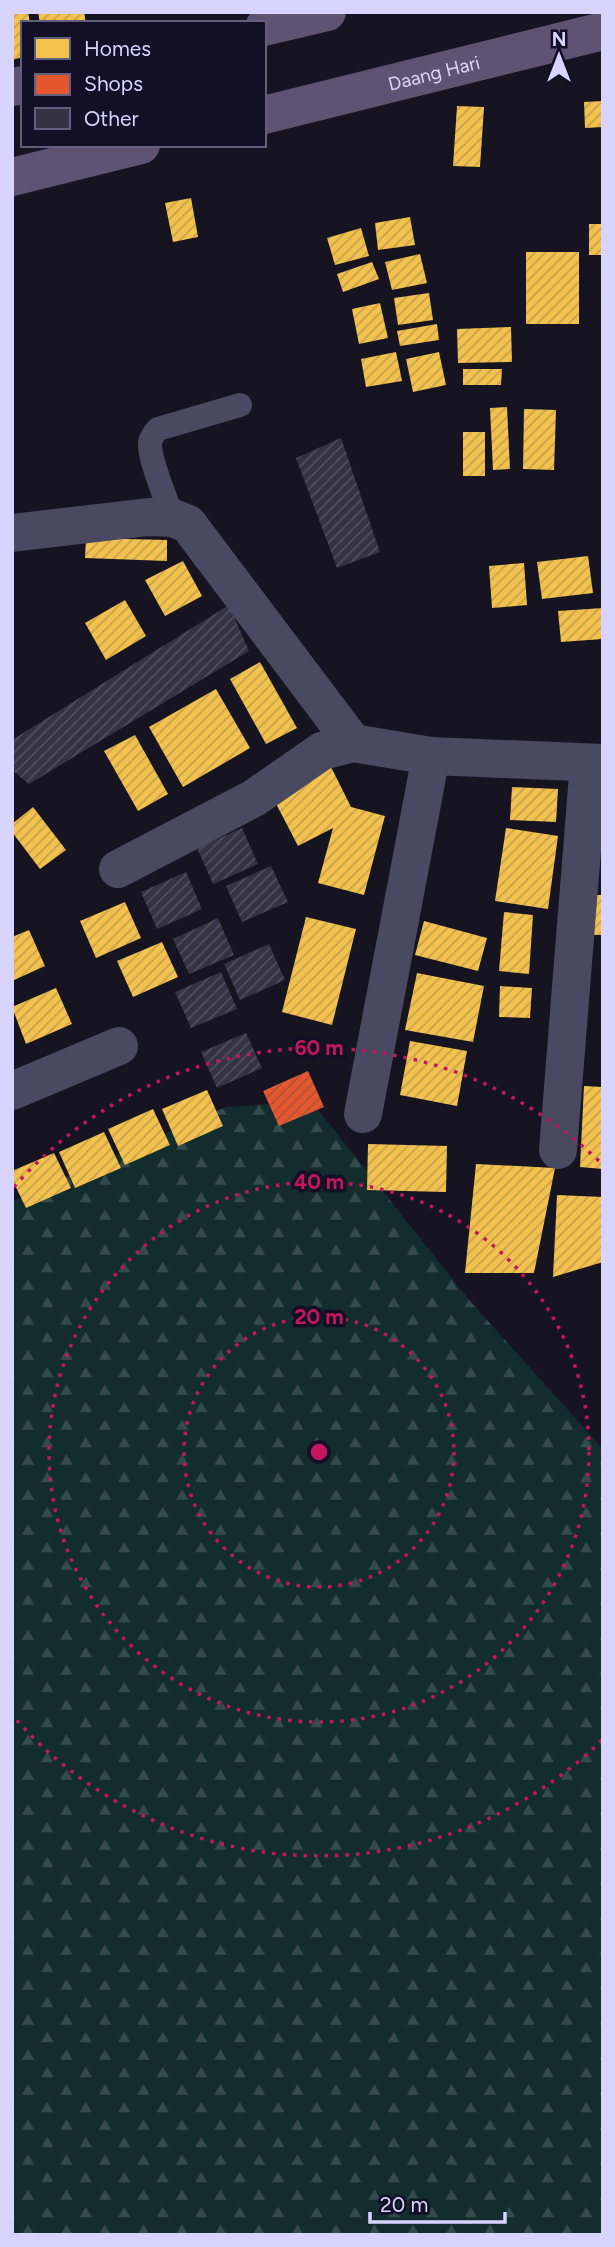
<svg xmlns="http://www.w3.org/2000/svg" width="615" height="2247" viewBox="0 0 615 2247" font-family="Figtree,sans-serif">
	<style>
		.forest { fill: url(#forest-firs) }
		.homes { fill: url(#homes-hatch) }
		.shops { fill: url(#shops-hatch) }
		.building { fill: url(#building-hatch) }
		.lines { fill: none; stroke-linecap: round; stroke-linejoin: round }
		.lane { stroke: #4a4962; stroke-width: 24 }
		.street { stroke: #4a4962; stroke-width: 38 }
		.primary { stroke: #5e5373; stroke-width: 38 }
		.ring { fill: none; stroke: #c2185b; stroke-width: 3.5; stroke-dasharray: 3.5 7 }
		.labels { text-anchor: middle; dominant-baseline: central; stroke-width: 7; stroke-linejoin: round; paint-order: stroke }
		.street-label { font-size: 19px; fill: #d9d4ff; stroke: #130f26 }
		.centre { fill: #c2185b; stroke: #130f26; stroke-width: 3.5 }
		.ring-label { font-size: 21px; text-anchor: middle; font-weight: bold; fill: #c2185b; stroke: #130f26; stroke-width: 7; stroke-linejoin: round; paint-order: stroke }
	</style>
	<defs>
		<pattern id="forest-firs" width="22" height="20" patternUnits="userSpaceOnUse" patternTransform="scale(1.75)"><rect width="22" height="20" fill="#132c2d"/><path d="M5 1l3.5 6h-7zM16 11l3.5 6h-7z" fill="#354a4c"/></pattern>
		<pattern id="homes-hatch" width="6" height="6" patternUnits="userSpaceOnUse" patternTransform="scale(1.75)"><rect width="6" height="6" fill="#f2c14e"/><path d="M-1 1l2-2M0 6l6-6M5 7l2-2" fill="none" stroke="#c6a14e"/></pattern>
		<pattern id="shops-hatch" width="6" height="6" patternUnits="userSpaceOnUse" patternTransform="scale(1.75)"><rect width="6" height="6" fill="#e4572e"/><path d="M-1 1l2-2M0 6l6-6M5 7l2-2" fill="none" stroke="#b35037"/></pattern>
		<pattern id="building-hatch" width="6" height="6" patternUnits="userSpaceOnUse" patternTransform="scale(1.75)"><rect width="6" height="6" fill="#343243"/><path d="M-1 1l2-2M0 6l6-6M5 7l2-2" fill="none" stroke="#514f5f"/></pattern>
	</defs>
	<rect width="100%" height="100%" fill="#161421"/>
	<!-- forest -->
	<path class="forest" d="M311 1101 470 1301 603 1449V2235H12V1201L226 1107Z"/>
	<!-- homes -->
	<g class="homes">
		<path d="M12 12H28L30 23H23V57L12 60Z"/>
		<path d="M38 12H84L86 23H40Z"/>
		<path d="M603 101V127L585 128 584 102Z"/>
		<path d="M457 106 484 107 480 167 453 166Z"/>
		<path d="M191 198 198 237 173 242 165 203Z"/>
		<path d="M410 217 415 245 378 250 375 223Z"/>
		<rect x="589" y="224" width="14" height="31"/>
		<path d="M361 228 369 256 335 265 327 238Z"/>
		<rect x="526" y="252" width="53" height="72"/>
		<path d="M420 254 427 283 392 290 385 262Z"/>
		<path d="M372 262 379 279 343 292 337 274Z"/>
		<path d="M429 293 433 320 398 325 394 298Z"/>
		<path d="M380 303 388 338 359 344 352 309Z"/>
		<path d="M437 324 439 340 400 346 397 331Z"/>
		<path d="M511 327 512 362 458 363 457 329Z"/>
		<path d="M396 352 402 381 366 387 361 359Z"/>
		<path d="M439 352 446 385 413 392 406 359Z"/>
		<path d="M463 369H502L501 385H463Z"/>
		<path d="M507 407 510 469 493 470 490 408Z"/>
		<path d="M524 409 556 410 554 470 523 469Z"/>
		<rect x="463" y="432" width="22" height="44"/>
		<path d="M86 538 167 540V561L85 558Z"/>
		<path d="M588 556 593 593 542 599 537 562Z"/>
		<path d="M183 561 202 596 165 616 145 580Z"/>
		<path d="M524 563 527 605 492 608 489 566Z"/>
		<path d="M125 600 146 636 106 660 85 623Z"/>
		<path d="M603 608V639L561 642 558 611Z"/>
		<path d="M260 662 297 728 266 744 230 679Z"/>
		<path d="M216 689 250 748 183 787 149 727Z"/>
		<path d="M135 735 168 794 138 811 104 751Z"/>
		<path d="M331 767 351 807 385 816 364 895 318 883 333 828 298 846 272 796Z"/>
		<path d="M512 787 558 789 556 822 510 820Z"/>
		<path d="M33 807 66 850 40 869 12 832V824Z"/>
		<path d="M506 828 558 836 548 909 495 901Z"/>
		<rect x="588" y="895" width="15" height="40"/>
		<path d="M125 902 141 938 96 958 80 921Z"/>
		<path d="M504 912 533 915 529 974 499 971Z"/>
		<path d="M306 917 356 929 332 1025 282 1012Z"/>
		<path d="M424 921 487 938 478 971 415 955Z"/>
		<path d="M29 930 45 966 12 981V937Z"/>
		<path d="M162 942 178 977 133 997 117 961Z"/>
		<path d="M417 973 484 986 473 1042 405 1030Z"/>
		<path d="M500 986 532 988 530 1018 499 1017Z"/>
		<path d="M56 988 72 1024 26 1044 12 1007Z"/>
		<path d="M410 1041 467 1051 457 1106 400 1095Z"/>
		<path d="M584 1086 603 1087V1169L580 1167Z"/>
		<path d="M207 1090 223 1126 178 1146 162 1109Z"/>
		<path d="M153 1109 170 1145 125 1165 108 1129Z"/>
		<path d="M104 1132 121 1168 75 1188 59 1152Z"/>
		<path d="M368 1144 447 1146 446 1192 367 1190Z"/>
		<path d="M54 1153 71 1188 26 1208 12 1179V1171Z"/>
		<path d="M476 1164 555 1168 534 1273H465Z"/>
		<path d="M557 1195 603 1197V1262L553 1277Z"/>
	</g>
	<!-- shops -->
	<path class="shops" d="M308 1071 324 1107 279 1126 263 1091Z"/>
	<!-- building -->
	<g class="building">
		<path d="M341 438 380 552 337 568 296 458Z"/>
		<path d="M229 605 249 651 29 784 12 770V740Z"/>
		<path d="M242 828 258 864 213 884 197 848Z"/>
		<path d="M271 866 288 902 242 922 226 886Z"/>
		<path d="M186 872 202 909 157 929 141 892Z"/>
		<path d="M218 918 234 955 189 974 173 939Z"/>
		<path d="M269 944 285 980 240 1000 224 964Z"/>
		<path d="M221 972 237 1009 191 1028 175 992Z"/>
		<path d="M246 1033 262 1068 217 1088 201 1052Z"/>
	</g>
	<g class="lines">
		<!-- lane -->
		<path class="lane" d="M173 518C167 501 149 460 150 443 151 437 154 433 158 429L240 405"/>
		<!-- street -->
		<g class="street">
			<path d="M12 533 149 517 173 518 188 524 353 743 431 756 603 763"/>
			<path d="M118 869 254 798 322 751 353 743"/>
			<path d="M12 1091 119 1046"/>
			<path d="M363 1114 431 756"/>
			<path d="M558 1150 589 763"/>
		</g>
		<!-- primary -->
		<g class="primary">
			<path d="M264 27 327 12"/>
			<path d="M12 87 23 85"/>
			<path id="s1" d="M264 115 603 31"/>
			<path d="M12 177 141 145"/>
		</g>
	</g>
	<!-- distance rings -->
	<g class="ring">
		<circle cx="319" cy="1452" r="135"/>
		<circle cx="319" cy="1452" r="270"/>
		<path d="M602 1740A404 404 0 0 1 14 1717M14 1187A404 404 0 0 1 602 1164"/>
	</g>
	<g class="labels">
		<!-- street labels -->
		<g class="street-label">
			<text stroke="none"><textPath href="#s1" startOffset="175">Daang Hari</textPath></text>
		</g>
	</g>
	<circle cx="319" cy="1452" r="10" class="centre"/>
	<g class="ring-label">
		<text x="319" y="1055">60 m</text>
		<text x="319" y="1189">40 m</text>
		<text x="319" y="1324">20 m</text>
	</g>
	<!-- border -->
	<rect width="615" height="2247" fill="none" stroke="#d9d4ff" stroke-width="28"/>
	<!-- legend -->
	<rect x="21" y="21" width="245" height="126" fill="#130f26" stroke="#625e7d" stroke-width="2"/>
	<rect x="35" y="38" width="35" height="21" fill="#f2c14e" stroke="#625e7d" stroke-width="2"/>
	<text x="84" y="56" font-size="21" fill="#d9d4ff">Homes</text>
	<rect x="35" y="74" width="35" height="21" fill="#e4572e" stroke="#625e7d" stroke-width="2"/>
	<text x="84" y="91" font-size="21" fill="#d9d4ff">Shops</text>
	<rect x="35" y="108" width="35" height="21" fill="#343243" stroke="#625e7d" stroke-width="2"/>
	<text x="84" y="126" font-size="21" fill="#d9d4ff">Other</text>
	<!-- north arrow -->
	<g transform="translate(559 56)" stroke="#130f26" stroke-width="5" paint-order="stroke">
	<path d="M0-5L12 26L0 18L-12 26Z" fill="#d9d4ff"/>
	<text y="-10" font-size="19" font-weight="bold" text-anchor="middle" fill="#d9d4ff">N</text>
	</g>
	<!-- scale -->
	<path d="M370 2212v10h135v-10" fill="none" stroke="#d9d4ff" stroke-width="3.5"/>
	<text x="380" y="2212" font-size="21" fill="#d9d4ff" stroke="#130f26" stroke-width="5" paint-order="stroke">20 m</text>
</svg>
